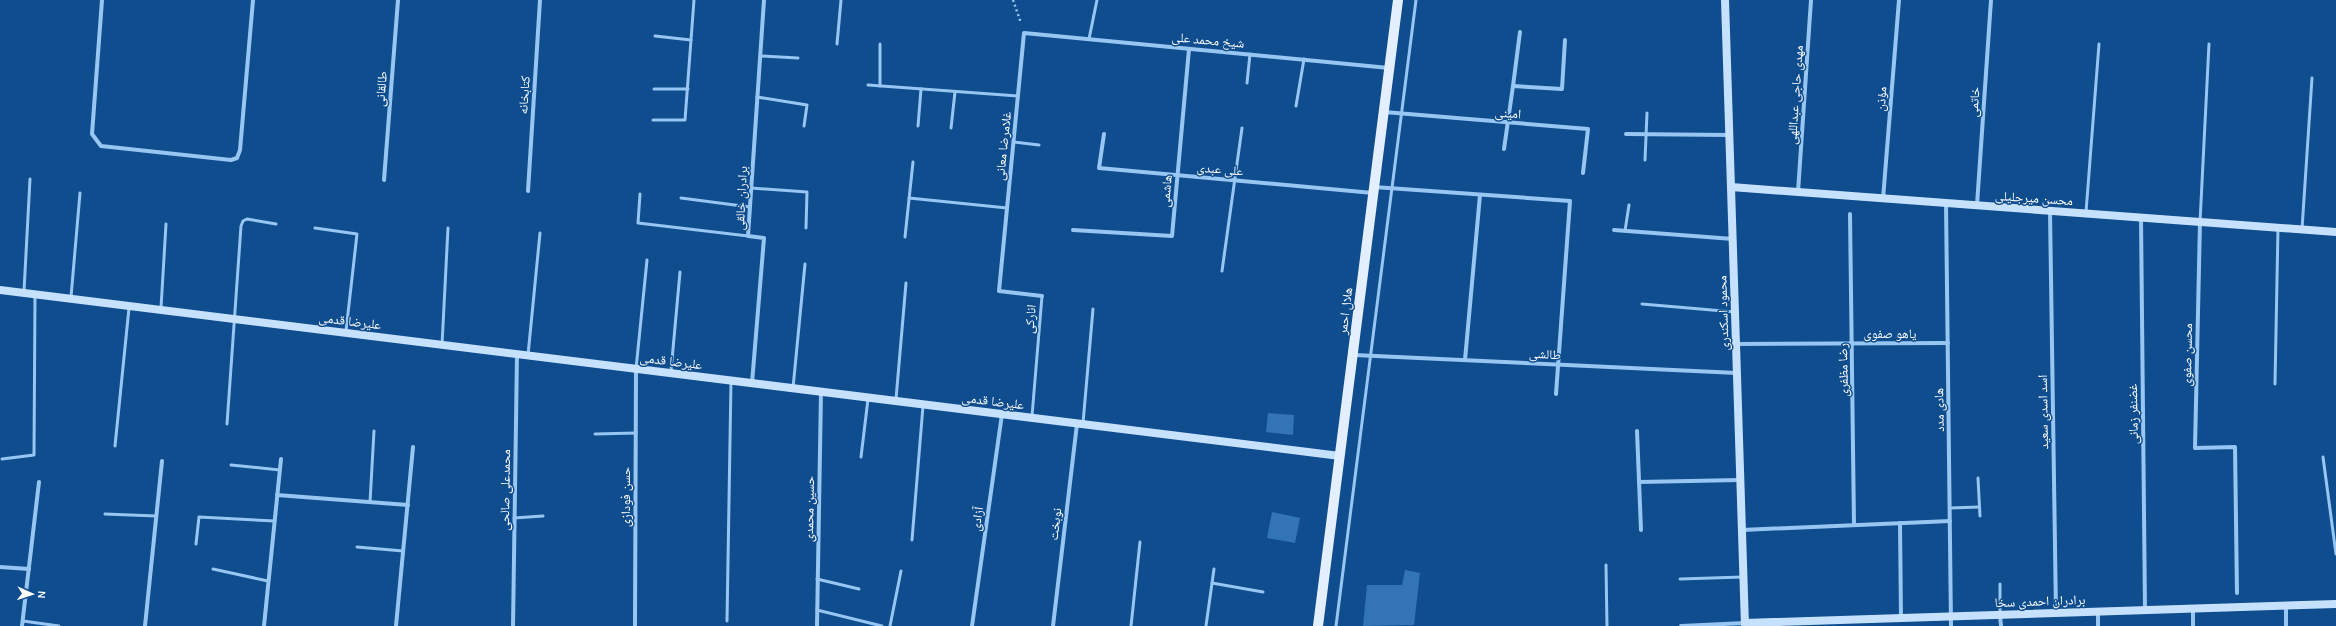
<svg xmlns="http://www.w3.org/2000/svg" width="2336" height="626" viewBox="0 0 2336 626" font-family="Karla,'Noto Naskh Arabic',sans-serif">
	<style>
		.building { fill: #3374b6 }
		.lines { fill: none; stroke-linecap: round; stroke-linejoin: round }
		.path { stroke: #97c6f3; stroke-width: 2.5; stroke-dasharray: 2 3; stroke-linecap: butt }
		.lane { stroke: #97c6f3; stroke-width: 3 }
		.street { stroke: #97c6f3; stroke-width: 4 }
		.secondary { stroke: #c6e1fd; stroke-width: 8 }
		.primary { stroke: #e3efff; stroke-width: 10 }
		.labels { text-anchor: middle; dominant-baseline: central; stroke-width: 3; stroke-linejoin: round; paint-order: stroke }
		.street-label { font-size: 13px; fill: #fff; stroke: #0f4d8e }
	</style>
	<rect width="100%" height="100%" fill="#0f4d8e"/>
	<!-- building -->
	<g class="building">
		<path d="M1268 413 1294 415 1293 435 1266 432Z"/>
		<path d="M1272 512 1300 518 1295 543 1267 538Z"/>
		<path d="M1405 570 1420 573 1414 625 1363 626 1367 585H1402Z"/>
	</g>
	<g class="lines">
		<!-- path -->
		<path class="path" d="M1013 0 1021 23"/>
		<!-- lane -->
		<g class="lane">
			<path d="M655 36 691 40"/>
			<path d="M1089 39 1097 0"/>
			<path d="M837 44 841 0"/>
			<path d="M760 56 798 58"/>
			<path d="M1247 83 1250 54"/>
			<path d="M868 85 1018 96"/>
			<path d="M880 86V44"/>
			<path d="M654 89H688"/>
			<path d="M757 97 807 105 804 126"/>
			<path d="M1296 106 1304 59"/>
			<path d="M653 120H685L694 0"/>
			<path d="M918 126 921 89"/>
			<path d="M951 128 955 92"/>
			<path d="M1014 142 1039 145"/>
			<path d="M1645 160 1647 113"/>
			<path d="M751 188 807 192 806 228"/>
			<path d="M640 194 638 223 748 236"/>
			<path d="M681 198 750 207"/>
			<path d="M909 198 1007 208"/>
			<path d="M2086 212 2099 44"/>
			<path d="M2200 222 2209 44"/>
			<path d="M315 228 357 234 346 331"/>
			<path d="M2302 229 2312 78"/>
			<path d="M1625 231 1629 205"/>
			<path d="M905 237 913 162"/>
			<path d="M1222 271 1242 128"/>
			<path d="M24 291 30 179"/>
			<path d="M71 297 80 193"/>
			<path d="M1642 304 1735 312"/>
			<path d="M161 308 166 224"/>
			<path d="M442 345 448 228"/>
			<path d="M528 355 540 233"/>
			<path d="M636 369 647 260"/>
			<path d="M671 371 680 272"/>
			<path d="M2275 384 2278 228"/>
			<path d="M793 388 805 264"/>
			<path d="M896 399 906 283"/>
			<path d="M1032 416 1042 296"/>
			<path d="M1083 423 1093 309"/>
			<path d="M227 424 241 226 243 221 247 219 276 224"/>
			<path d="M595 434 636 433"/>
			<path d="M115 446 129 308"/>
			<path d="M861 457 868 399"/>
			<path d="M2323 457 2336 554"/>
			<path d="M2 459 34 455 35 296"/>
			<path d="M231 465 280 470"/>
			<path d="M1978 478 1980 516"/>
			<path d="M370 502 374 431"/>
			<path d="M1950 508 1979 507"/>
			<path d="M105 514 156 516"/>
			<path d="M514 518 543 516"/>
			<path d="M912 540 923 406"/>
			<path d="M196 544 199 517 275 521"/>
			<path d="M357 547 403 551"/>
			<path d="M1606 565 1607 626"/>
			<path d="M213 569 268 581"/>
			<path d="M817 579 859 589"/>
			<path d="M1680 579 1743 577"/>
			<path d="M1212 583 1263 592"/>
			<path d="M2000 584V615"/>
			<path d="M817 610 882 626"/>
			<path d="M23 621 59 626"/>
			<path d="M727 621 731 381"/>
			<path d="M890 626 901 571"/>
			<path d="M1131 626 1140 542"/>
			<path d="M1206 626 1214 569"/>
			<path d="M1336 626 1416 0"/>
		</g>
		<!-- street -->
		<g class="street">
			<path d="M102 0 92 134 101 146 231 160 237 158 240 150 253 0"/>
			<path d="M1513 86 1520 32"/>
			<path d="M1384 112 1588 129 1583 173"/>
			<path d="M1104 134 1099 168 1373 193"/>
			<path d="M1626 134 1729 135"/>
			<path d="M1504 149 1513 86 1562 89 1565 40"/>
			<path d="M384 180 398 0"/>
			<path d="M1374 187 1570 201 1556 394"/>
			<path d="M528 191 540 0"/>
			<path d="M1798 192 1811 0"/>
			<path d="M1883 199 1899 0"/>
			<path d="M1946 203 1951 626"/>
			<path d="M1977 205 1991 0"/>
			<path d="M2050 211 2056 613"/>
			<path d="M1850 214 1854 525"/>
			<path d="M2141 218 2145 610"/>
			<path d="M2200 222 2195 448 2235 447 2237 593"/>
			<path d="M1073 230 1172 236 1189 49"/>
			<path d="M1614 230 1733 239"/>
			<path d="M1042 296 999 291 1024 33 1389 68"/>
			<path d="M1736 344 1948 343"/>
			<path d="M1354 355 1737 373"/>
			<path d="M1465 360 1480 195"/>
			<path d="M752 383 764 238 748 236 764 0"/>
			<path d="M1637 431 1641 530"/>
			<path d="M1639 482 1740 480"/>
			<path d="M277 495 408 505"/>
			<path d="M1900 523 1901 618"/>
			<path d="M1742 530 1950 521"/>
			<path d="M0 567 29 569"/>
			<path d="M2286 606V626"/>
			<path d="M2000 615 2001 626"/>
			<path d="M22 626 39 482"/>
			<path d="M145 626 162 461"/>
			<path d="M264 626 281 459"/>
			<path d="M396 626 413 447"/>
			<path d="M513 626 517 354"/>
			<path d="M635 626 636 369"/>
			<path d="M817 626 821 392"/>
			<path d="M972 626 1002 414"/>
			<path d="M1053 626 1077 424"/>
			<path d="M1681 626 1745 623"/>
			<path d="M2098 626V612"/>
			<path d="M2193 626V609"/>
		</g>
		<!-- secondary -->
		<g class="secondary">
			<path d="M1725 0 1745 626"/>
			<path d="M1731 187 2336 232"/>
			<path d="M0 290 1340 456"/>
			<path d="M1745 623 2336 604"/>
		</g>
		<!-- primary -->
		<path class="primary" d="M1318 626 1398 0"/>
	</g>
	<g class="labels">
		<!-- street labels -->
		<g class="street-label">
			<text transform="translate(1208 40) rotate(5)">شیخ محمد علی</text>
			<text transform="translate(381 89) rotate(-85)">طالقانی</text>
			<text transform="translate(524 95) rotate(-86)">کتابخانه</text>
			<text transform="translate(1795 95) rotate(-86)">مهدی حاجی عبداللهی</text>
			<text transform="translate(1881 99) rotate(-86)">مؤذن</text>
			<text transform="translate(1974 102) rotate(-86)">خاتمی</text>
			<text transform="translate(1508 113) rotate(4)">امینی</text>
			<text transform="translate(1003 146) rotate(-84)">غلامرضا معانی</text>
			<text transform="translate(1220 169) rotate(5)">علی عبدی</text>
			<text transform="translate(1166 191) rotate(-85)">هاشمی</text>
			<text transform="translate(741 198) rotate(-87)">برادران خالقی</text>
			<text transform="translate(2034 198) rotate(4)">محسن میرجلیلی</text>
			<text transform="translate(1345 311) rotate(-83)">هلال احمر</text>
			<text transform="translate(1723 313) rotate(-92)">محمود اسکندری</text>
			<text transform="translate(1030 319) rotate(-85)">انارکی</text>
			<text transform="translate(350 321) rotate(7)">علیرضا قدمی</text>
			<text x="1890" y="333">یاهو صفوی</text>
			<text transform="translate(1545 354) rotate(3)">طالشی</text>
			<text transform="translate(2187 355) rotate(-89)">محسن صفوی</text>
			<text transform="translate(671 361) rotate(7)">علیرضا قدمی</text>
			<text transform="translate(1843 370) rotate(-91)">رضا مظفری</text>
			<text transform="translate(993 401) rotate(7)">علیرضا قدمی</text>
			<text transform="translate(1939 410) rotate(-91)">هادی مدد</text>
			<text transform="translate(2043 412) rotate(-91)">اسد اسدی سعید</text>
			<text transform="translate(2133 414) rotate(-91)">غضنفر زمانی</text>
			<text transform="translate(505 490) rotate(-89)">محمدعلی صالحی</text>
			<text transform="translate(625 497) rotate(-90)">حسن فودازی</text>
			<text transform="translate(809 509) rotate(-89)">حسین محمدی</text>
			<text transform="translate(977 519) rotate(-82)">آزادی</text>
			<text transform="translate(1055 524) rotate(-83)">نوبخت</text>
			<text transform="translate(2040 601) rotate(-2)">برادران احمدی سخا</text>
		</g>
	</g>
	<!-- north arrow -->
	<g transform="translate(32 594) rotate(93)" stroke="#0f4d8e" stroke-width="3" paint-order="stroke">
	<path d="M0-3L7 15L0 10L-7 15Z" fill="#ffffff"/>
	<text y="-6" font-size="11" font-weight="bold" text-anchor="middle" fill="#ffffff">N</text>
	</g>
</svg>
